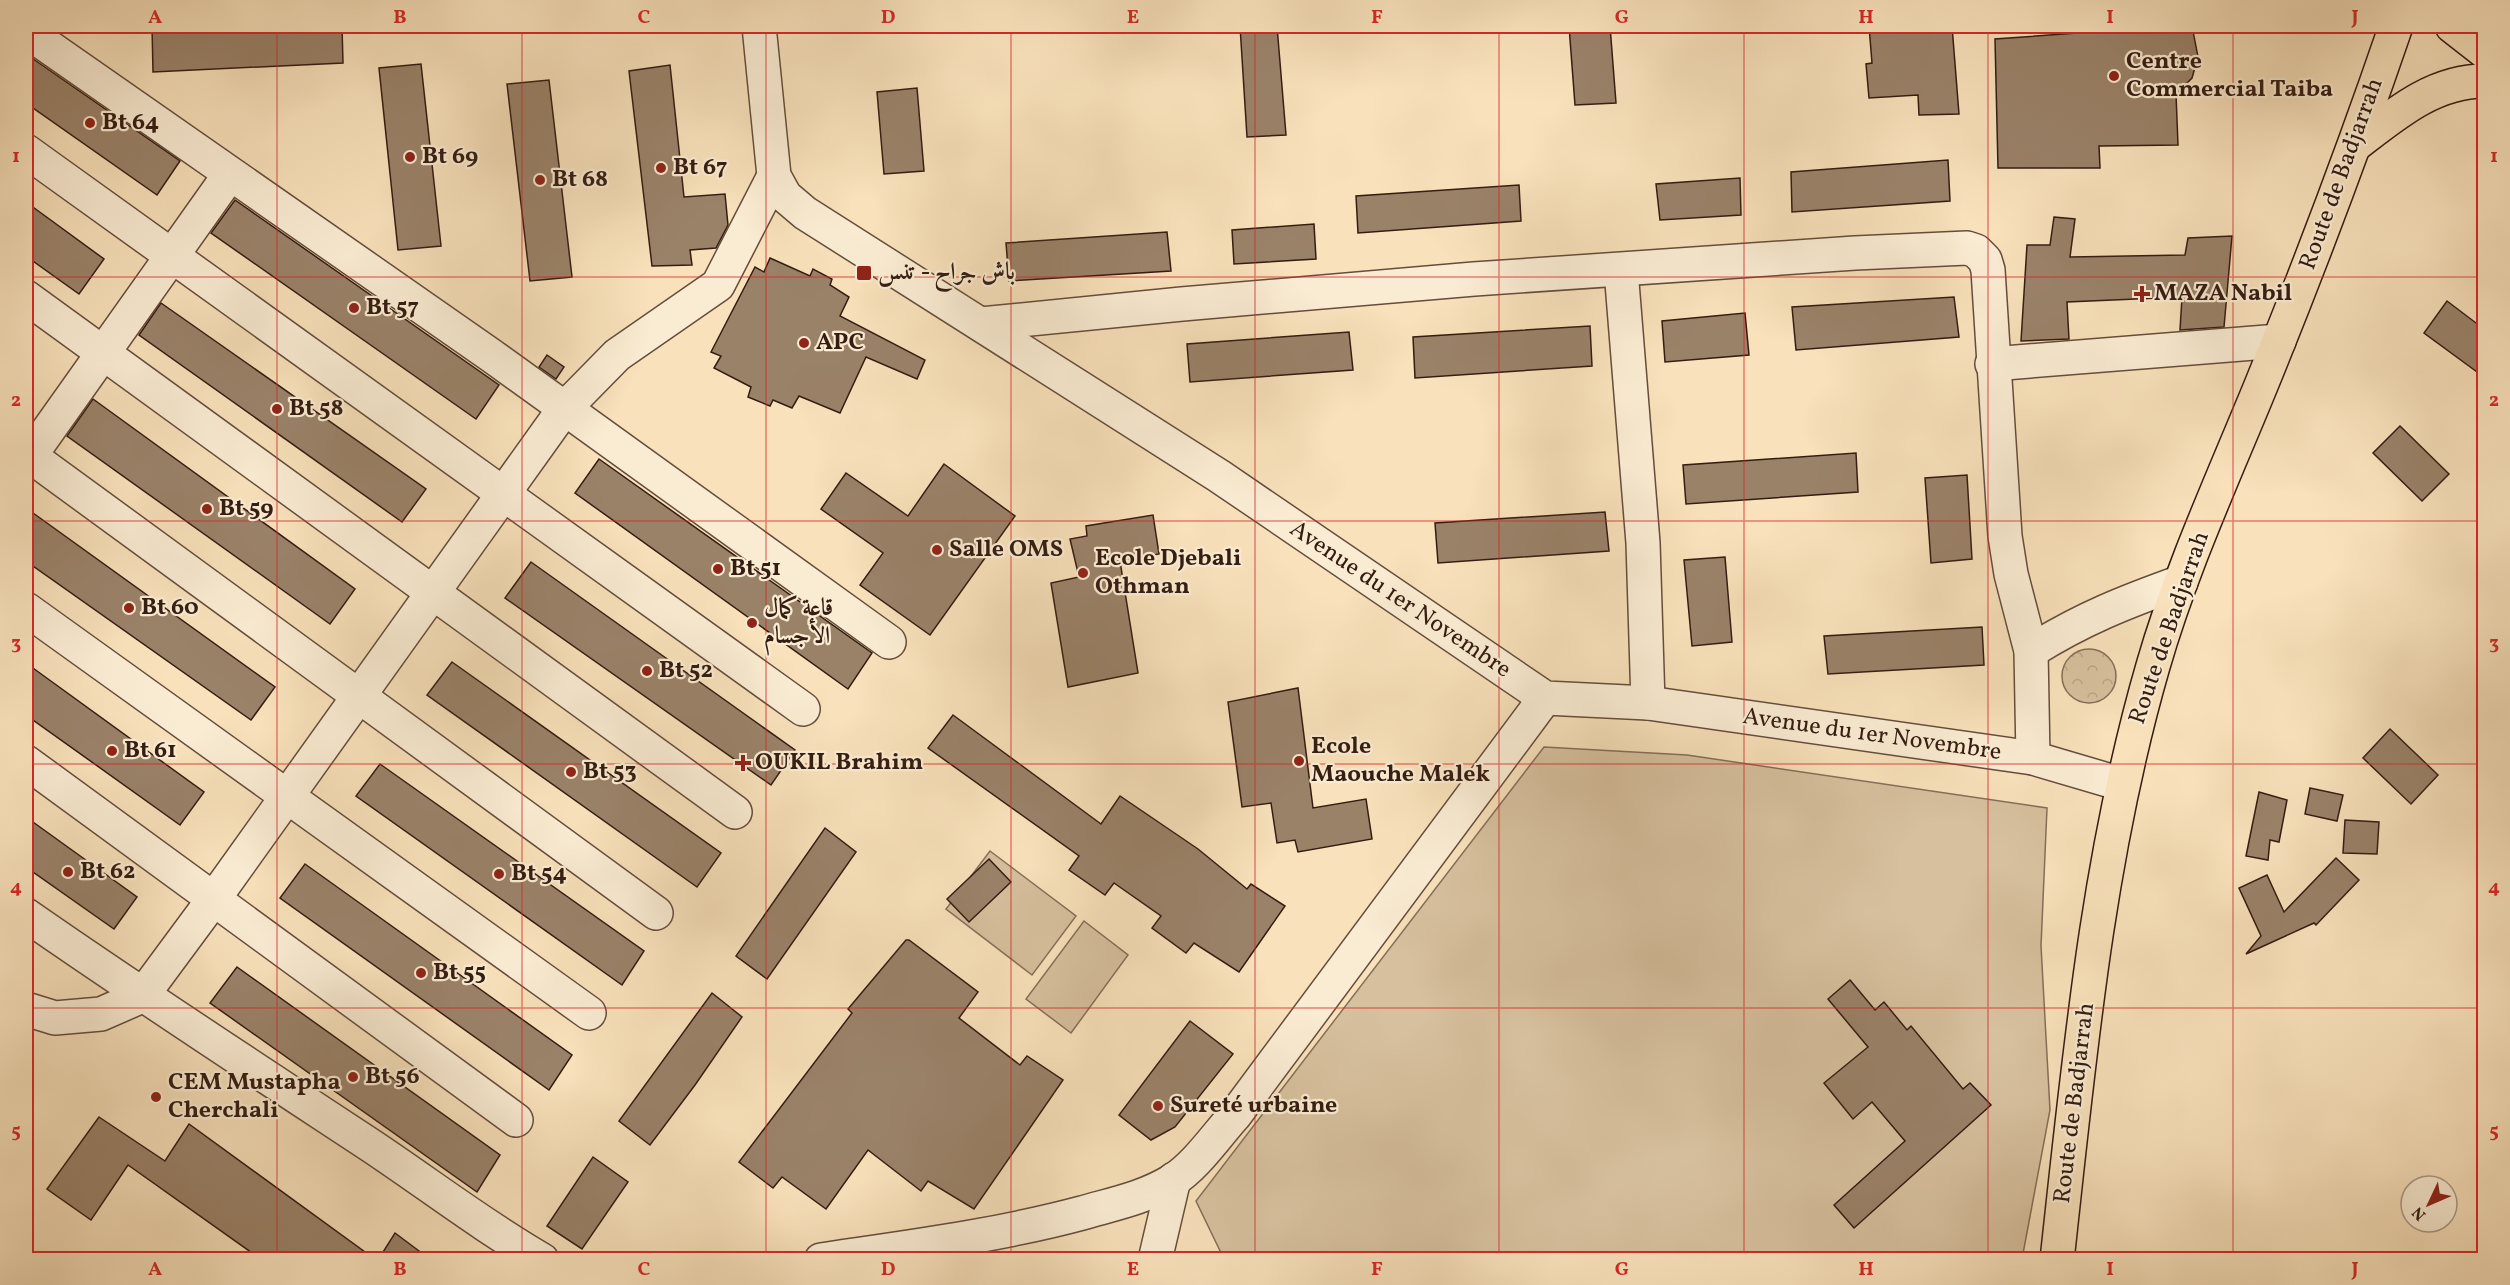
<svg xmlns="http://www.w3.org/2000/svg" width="2510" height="1285" viewBox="0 0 2510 1285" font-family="Vollkorn,Amiri,serif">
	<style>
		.green { fill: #d7c09e; stroke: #866e58; stroke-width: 1.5 }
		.forest { fill: url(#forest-crowns); stroke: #866e58; stroke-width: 1.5 }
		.building { fill: #9a8269; stroke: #341c11; stroke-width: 1.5 }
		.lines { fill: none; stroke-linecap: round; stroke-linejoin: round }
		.minor-casing { stroke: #654d3c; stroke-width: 36 }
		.major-casing { stroke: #341c11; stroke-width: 36 }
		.minor { stroke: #faecd3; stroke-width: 33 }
		.major { stroke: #f8e1bb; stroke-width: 33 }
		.grid { fill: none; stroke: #d62828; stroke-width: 1.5; stroke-opacity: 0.55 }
		.poi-dot { fill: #8f2418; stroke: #faecd3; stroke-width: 2 }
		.labels { text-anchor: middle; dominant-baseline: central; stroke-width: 4.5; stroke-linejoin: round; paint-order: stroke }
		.poi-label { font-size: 24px; font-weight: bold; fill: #341c11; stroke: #faecd3; text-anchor: start }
		.street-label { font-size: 24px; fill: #341c11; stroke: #faecd3 }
		.neatline { fill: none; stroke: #d62828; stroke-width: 2 }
		.grid-label { font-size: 20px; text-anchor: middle; font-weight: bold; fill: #d62828 }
	</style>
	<defs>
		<pattern id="forest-crowns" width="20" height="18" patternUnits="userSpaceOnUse" patternTransform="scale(1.5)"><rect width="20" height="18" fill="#d7c09e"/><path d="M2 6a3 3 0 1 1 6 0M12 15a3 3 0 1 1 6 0" fill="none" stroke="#b9a487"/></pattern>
	</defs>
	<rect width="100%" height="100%" fill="#f8e1bb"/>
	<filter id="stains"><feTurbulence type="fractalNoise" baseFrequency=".00333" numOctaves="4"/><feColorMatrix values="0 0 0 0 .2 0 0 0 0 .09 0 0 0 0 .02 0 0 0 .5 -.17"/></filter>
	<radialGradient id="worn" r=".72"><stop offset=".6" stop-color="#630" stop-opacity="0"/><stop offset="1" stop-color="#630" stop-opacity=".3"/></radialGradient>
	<!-- green -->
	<g class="green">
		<path d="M1544 747 1687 755 2047 808 2041 946 2050 1110 2022 1259H1224L1196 1201Z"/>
		<path d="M990 851 1076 916 1032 975 946 909Z"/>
		<path d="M1084 921 1128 955 1071 1033 1026 999Z"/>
	</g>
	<!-- forest -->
	<circle class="forest" cx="2089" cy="676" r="27"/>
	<!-- building -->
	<g class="building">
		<path d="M152 26H342L343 63 153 72Z"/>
		<path d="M1240 26H1277L1286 135 1247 137Z"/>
		<path d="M1569 26H1610L1616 103 1575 105Z"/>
		<path d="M1869 26H1952L1959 114 1919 115 1918 95 1869 98 1866 64 1872 63Z"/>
		<path d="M2109 26H2188L2193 31 2198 57 2192 78 2176 94 2178 145 2099 146 2100 168H1998L1995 39 2105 31Z"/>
		<path d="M26 54 180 161 157 195 26 103Z"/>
		<path d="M421 64 441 246 398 250 379 68Z"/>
		<path d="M670 65 684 197 725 194 728 225 716 248 690 250 692 265 652 266 629 71Z"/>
		<path d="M549 80 572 277 530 281 507 84Z"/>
		<path d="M917 88 924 171 884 174 877 92Z"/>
		<path d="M1948 160 1950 201 1792 212 1791 172Z"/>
		<path d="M1740 178 1741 215 1660 220 1656 184Z"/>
		<path d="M1519 185 1521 221 1358 233 1356 196Z"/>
		<path d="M235 200 499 385 476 419 211 233Z"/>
		<path d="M26 202 104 259 79 294 26 256Z"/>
		<path d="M2054 217 2075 219 2070 257 2185 255 2188 238 2232 236 2224 327 2180 330 2182 297 2067 302 2069 339 2021 341 2027 245H2050Z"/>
		<path d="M1314 224 1316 259 1234 264 1232 230Z"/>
		<path d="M1167 232 1171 271 1009 281 1006 243Z"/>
		<path d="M770 258 810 276 813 269 832 279 830 285 849 297 840 316 925 360 917 379 866 357 840 413 799 396 792 408 773 400 770 406 748 397 751 387 714 368 721 356 711 352 755 267 764 272Z"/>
		<path d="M1954 297 1959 337 1796 350 1792 307Z"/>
		<path d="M2447 301 2484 329V377L2424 333Z"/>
		<path d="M161 303 426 489 402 522 139 335Z"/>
		<path d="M1745 313 1749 355 1665 362 1662 321Z"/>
		<path d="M1590 326 1592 366 1415 378 1413 337Z"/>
		<path d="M1349 332 1353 370 1190 382 1187 344Z"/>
		<path d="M547 355 564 367 556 379 539 367Z"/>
		<path d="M93 399 355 589 330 624 67 436Z"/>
		<path d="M2400 426 2449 474 2422 501 2373 453Z"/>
		<path d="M1856 453 1858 492 1686 504 1683 465Z"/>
		<path d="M599 459 872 653 848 689 575 493Z"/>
		<path d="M944 464 1015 516 930 635 860 585 883 553 821 509 846 473 908 516Z"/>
		<path d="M1967 475 1972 559 1931 563 1925 478Z"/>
		<path d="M26 508 275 687 251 720 26 561Z"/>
		<path d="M1605 512 1609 551 1438 563 1435 523Z"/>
		<path d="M1153 515 1159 554 1120 561 1138 673 1068 687 1051 583 1079 577 1070 539 1087 536 1086 526Z"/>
		<path d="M1725 557 1732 642 1692 646 1684 560Z"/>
		<path d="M531 562 795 750 771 785 505 598Z"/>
		<path d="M1982 627 1984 665 1828 674 1824 636Z"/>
		<path d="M452 662 721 853 697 887 427 695Z"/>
		<path d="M26 663 204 792 180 825 26 715Z"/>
		<path d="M1298 688 1313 808 1366 799 1372 839 1298 852 1295 840 1277 843 1271 803 1242 807 1228 702Z"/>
		<path d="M953 715 1101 824 1120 796 1198 849 1247 889 1251 884 1285 906 1239 972 1194 943 1186 953 1152 928 1161 916 1114 883 1105 895 1069 870 1079 856 928 748Z"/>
		<path d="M2390 729 2438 775 2411 804 2363 758Z"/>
		<path d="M380 764 644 951 622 985 356 796Z"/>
		<path d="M2310 788 2343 795 2337 821 2305 814Z"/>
		<path d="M2259 792 2287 800 2279 842 2270 840 2268 860 2246 856Z"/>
		<path d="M26 817 137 897 114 929 26 867Z"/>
		<path d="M2345 820 2379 822 2377 854 2343 853Z"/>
		<path d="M825 828 856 852 767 979 736 956Z"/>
		<path d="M2336 858 2359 880 2316 925 2314 923 2246 954 2261 936 2239 888 2267 875 2284 912Z"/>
		<path d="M989 859 1011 882 969 922 947 899Z"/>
		<path d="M305 864 572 1055 549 1090 280 898Z"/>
		<path d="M906 940H909L978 992 959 1018 1020 1065 1027 1056 1063 1080 974 1209 928 1181 921 1191 868 1150 826 1209 782 1177 773 1188 739 1162 852 1013 848 1009Z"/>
		<path d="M237 967 500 1155 477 1192 210 1003Z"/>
		<path d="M1850 980 1875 1010 1884 1002 1907 1030 1911 1026 1963 1089 1970 1083 1991 1105 1854 1228 1834 1205 1905 1141 1872 1102 1853 1119 1824 1083 1868 1047 1828 999Z"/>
		<path d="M712 993 742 1017 695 1085 650 1145 619 1121Z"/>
		<path d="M1190 1021 1233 1054 1175 1127 1151 1140 1119 1115Z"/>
		<path d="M99 1117 165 1161 189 1124 376 1260H262L128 1165 91 1220 47 1189Z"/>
		<path d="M593 1157 628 1182 582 1249 547 1226Z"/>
		<path d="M395 1233 431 1260H378Z"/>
	</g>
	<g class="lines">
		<defs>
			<g id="minor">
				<path d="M759 26 774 176 785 196 805 213 1219 476 1545 698 1648 703 2033 758 2121 784"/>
				<path d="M26 31 492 356 889 642"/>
				<path d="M26 151 803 709"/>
				<path d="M1621 270 1643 543 1648 703"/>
				<path d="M26 297 735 812"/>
				<path d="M981 324 1182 304 1474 279 1855 253 1967 248 1976 251 1985 260 1988 270 2005 536 2011 574 2031 651 2033 758"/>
				<path d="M1992 364 2279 341"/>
				<path d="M26 453 656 913"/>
				<path d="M30 456 230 174"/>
				<path d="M26 609 589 1013"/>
				<path d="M2031 651C2082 619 2125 602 2181 582"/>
				<path d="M26 762 516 1120"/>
				<path d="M26 915C138 993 253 1068 367 1143 426 1182 481 1225 542 1260"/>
				<path d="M26 1009 55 1018 101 1014 142 996 213 900 564 409 617 355 718 285 774 176"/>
				<path d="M821 1260C909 1247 996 1236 1082 1213 1113 1204 1144 1198 1172 1181 1196 1166 1216 1136 1235 1115L1545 698"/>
				<path d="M1155 1260 1174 1179"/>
			</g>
			<g id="major">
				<path d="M2452 26 2484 51"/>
				<path d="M2355 145C2394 115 2433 81 2484 81"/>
				<path d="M2057 1260C2079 1061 2097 859 2153 666 2181 569 2224 476 2262 383 2310 265 2355 146 2396 26"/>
			</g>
		</defs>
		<!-- minor casing -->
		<use href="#minor" class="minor-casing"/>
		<!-- major casing -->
		<use href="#major" class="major-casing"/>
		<!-- minor -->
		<use href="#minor" class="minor"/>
		<!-- major -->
		<use href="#major" class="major"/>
	</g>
	<!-- grid -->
	<path class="grid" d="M277 26V1260M522 26V1260M766 26V1260M1011 26V1260M1255 26V1260M1499 26V1260M1744 26V1260M1988 26V1260M2233 26V1260M26 277H2484M26 521H2484M26 764H2484M26 1008H2484"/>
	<!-- markers -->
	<g class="poi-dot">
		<circle cx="2114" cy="76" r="6"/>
		<circle cx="90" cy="123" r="6"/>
		<circle cx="410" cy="157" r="6"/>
		<circle cx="661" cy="168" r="6"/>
		<circle cx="540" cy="180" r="6"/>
		<rect x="856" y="265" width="16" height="16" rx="3"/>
		<path d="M2139 285h6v6h6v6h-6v6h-6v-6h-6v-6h6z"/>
		<circle cx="354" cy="308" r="6"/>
		<circle cx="804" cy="343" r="6"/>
		<circle cx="277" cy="409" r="6"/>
		<circle cx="207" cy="509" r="6"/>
		<circle cx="937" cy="550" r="6"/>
		<circle cx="718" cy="569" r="6"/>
		<circle cx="1083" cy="573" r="6"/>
		<circle cx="129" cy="608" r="6"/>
		<circle cx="752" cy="623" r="6"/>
		<circle cx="647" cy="671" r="6"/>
		<circle cx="112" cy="751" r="6"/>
		<circle cx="1299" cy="761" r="6"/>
		<path d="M740 754h6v6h6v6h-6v6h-6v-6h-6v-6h6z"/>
		<circle cx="571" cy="772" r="6"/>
		<circle cx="68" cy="872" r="6"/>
		<circle cx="499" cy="874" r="6"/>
		<circle cx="421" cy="973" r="6"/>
		<circle cx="353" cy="1077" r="6"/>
		<circle cx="156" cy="1097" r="6"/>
		<circle cx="1158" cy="1106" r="6"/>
	</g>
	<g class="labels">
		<!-- poi labels -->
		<g class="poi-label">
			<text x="2126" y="62">Centre<tspan x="2126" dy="28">Commercial Taiba</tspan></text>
			<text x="102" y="123">Bt 64</text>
			<text x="422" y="157">Bt 69</text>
			<text x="673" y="168">Bt 67</text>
			<text x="552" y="180">Bt 68</text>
			<text x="878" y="273">باش جراح - تنس</text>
			<text x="2154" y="294">MAZA Nabil</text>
			<text x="366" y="308">Bt 57</text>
			<text x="816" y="343">APC</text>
			<text x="289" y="409">Bt 58</text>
			<text x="219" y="509">Bt 59</text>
			<text x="949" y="550">Salle OMS</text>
			<text x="1095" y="559">Ecole Djebali<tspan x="1095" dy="28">Othman</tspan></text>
			<text x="730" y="569">Bt 51</text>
			<text x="141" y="608">Bt 60</text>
			<text x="764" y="609">قاعة كمال<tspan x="764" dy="28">الأجسام</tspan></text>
			<text x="659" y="671">Bt 52</text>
			<text x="1311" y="747">Ecole<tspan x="1311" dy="28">Maouche Malek</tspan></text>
			<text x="124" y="751">Bt 61</text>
			<text x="755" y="763">OUKIL Brahim</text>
			<text x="583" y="772">Bt 53</text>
			<text x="80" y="872">Bt 62</text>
			<text x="511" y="874">Bt 54</text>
			<text x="433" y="973">Bt 55</text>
			<text x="365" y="1077">Bt 56</text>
			<text x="168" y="1083">CEM Mustapha<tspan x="168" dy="28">Cherchali</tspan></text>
			<text x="1170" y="1106">Sureté urbaine</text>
		</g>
		<!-- street labels -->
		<g class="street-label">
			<text transform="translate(2342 174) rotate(-70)">Route de Badjarrah</text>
			<text transform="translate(1400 600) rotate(34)">Avenue du 1er Novembre</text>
			<text transform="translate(2170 628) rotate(-71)">Route de Badjarrah</text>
			<text transform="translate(1872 735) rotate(8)">Avenue du 1er Novembre</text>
			<text transform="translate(2075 1103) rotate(-83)">Route de Badjarrah</text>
		</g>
	</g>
	<!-- margin -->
	<rect width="2510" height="1285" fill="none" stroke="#f8e1bb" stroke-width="66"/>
	<!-- north arrow -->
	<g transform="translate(2429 1204) rotate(226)"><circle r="28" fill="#faecd3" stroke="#ab9985" stroke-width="1.5"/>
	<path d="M0-4.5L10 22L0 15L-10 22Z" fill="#8f2418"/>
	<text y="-9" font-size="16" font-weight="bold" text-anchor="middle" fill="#341c11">N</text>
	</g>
	<rect x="33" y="33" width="2444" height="1219" class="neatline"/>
	<g class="grid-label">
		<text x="155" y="23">A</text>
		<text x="400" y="23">B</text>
		<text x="644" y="23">C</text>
		<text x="888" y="23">D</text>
		<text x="1133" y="23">E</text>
		<text x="1377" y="23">F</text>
		<text x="1622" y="23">G</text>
		<text x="1866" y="23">H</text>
		<text x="2110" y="23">I</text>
		<text x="2355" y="23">J</text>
		<text x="16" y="162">1</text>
		<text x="2494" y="162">1</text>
		<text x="16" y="406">2</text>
		<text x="2494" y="406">2</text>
		<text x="16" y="649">3</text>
		<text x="2494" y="649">3</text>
		<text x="16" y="893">4</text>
		<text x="2494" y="893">4</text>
		<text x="16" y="1137">5</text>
		<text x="2494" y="1137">5</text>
		<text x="155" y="1275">A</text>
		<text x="400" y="1275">B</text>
		<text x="644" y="1275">C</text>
		<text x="888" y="1275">D</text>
		<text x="1133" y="1275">E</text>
		<text x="1377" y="1275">F</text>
		<text x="1622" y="1275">G</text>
		<text x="1866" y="1275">H</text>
		<text x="2110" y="1275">I</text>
		<text x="2355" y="1275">J</text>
	</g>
	<rect width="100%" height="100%" filter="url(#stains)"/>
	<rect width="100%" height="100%" fill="url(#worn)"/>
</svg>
